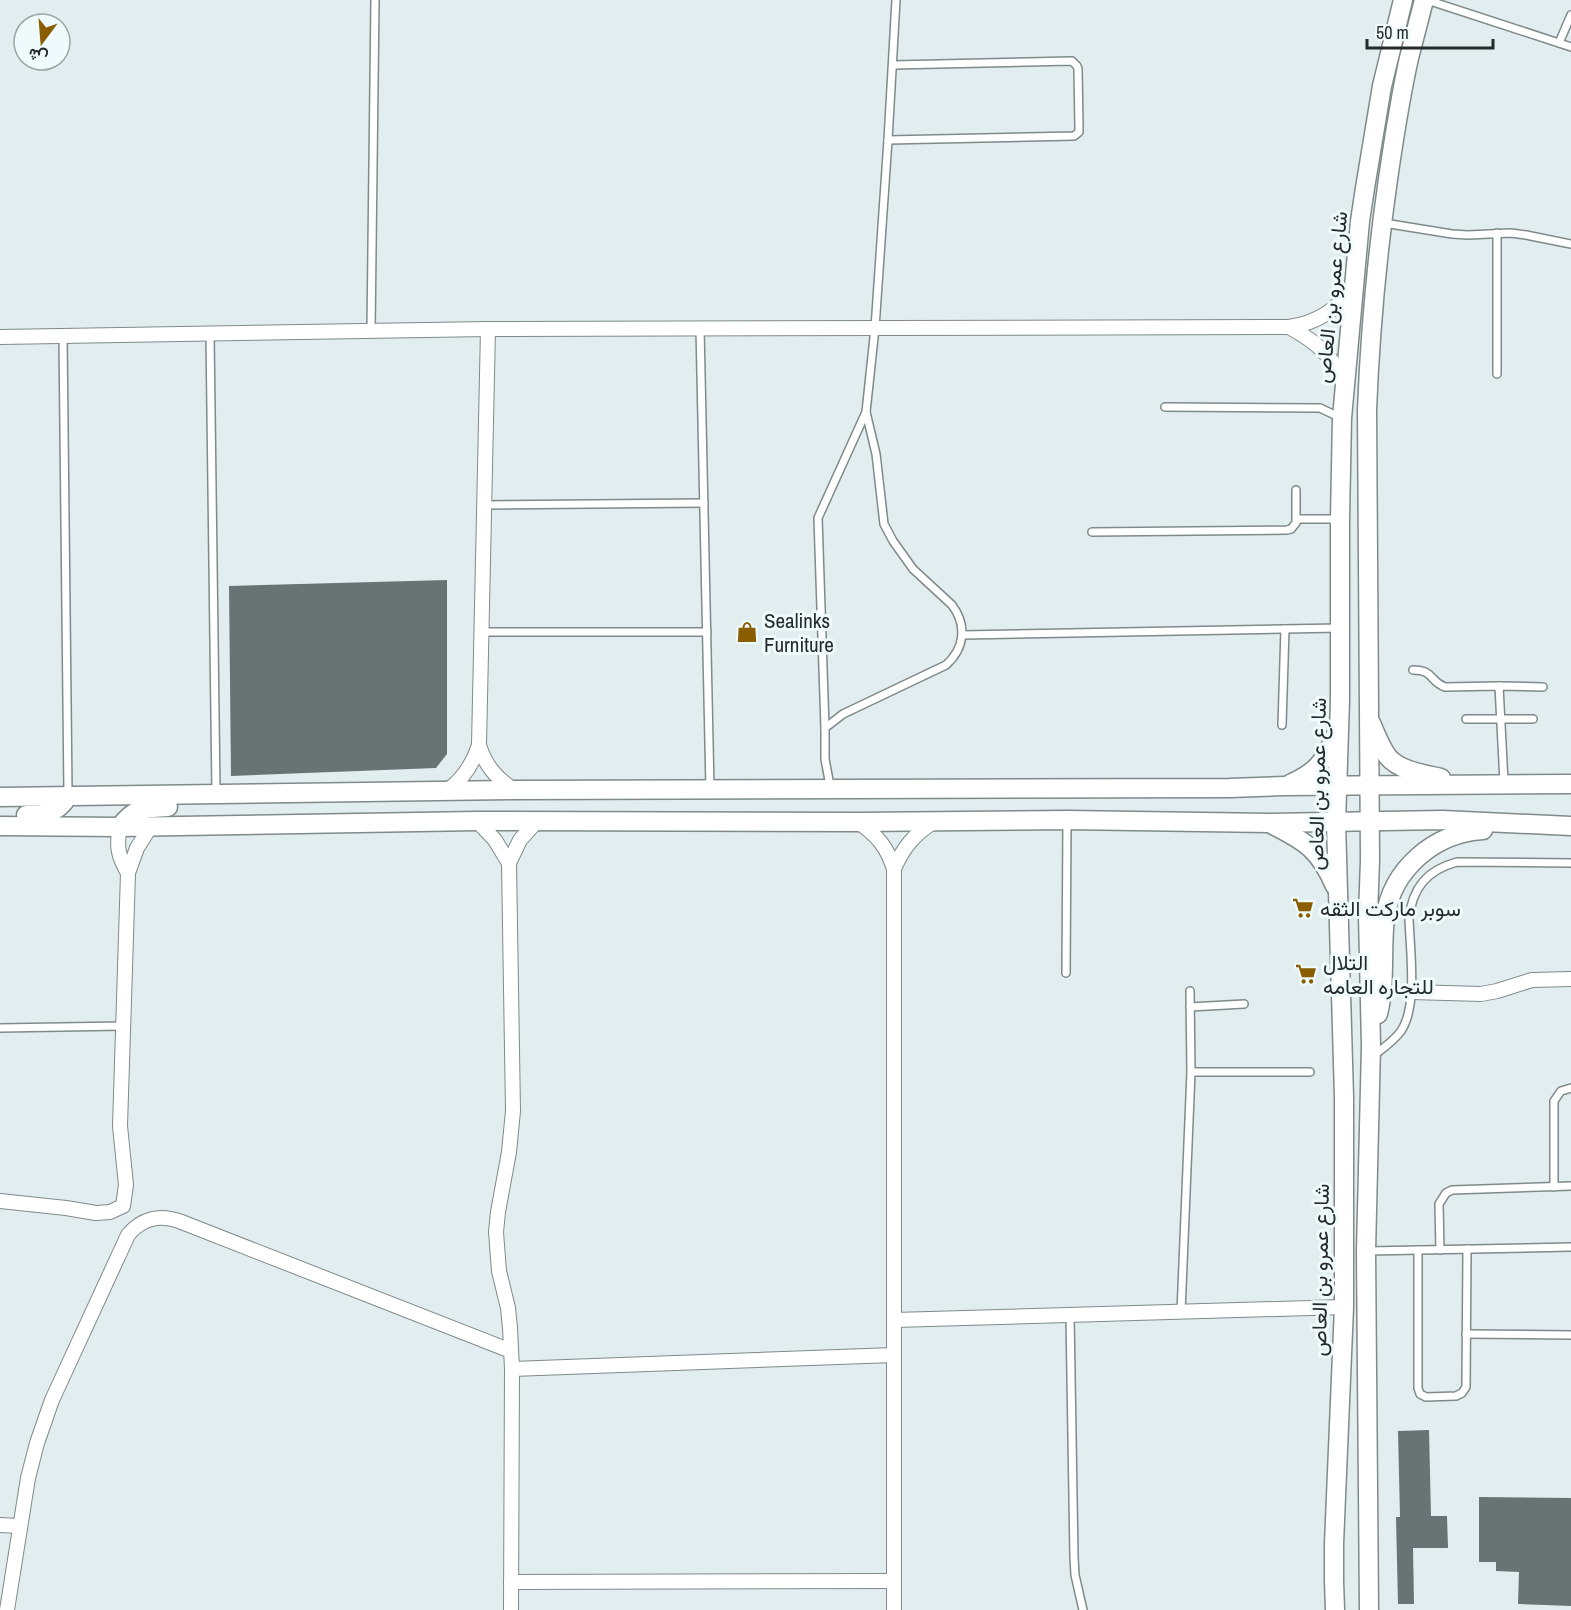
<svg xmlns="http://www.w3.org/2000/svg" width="1571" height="1610" viewBox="0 0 1571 1610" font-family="'Archivo Narrow',Vazirmatn,sans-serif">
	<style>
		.building { fill: #687373 }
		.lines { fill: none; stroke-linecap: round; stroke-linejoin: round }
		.lane-casing { stroke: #7f8a8a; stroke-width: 10 }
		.street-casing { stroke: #7f8a8a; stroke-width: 16 }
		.secondary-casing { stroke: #7f8a8a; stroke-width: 21 }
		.lane { stroke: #fff; stroke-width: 7 }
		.street { stroke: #fff; stroke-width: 14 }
		.secondary { stroke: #fff; stroke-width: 18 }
		.labels { text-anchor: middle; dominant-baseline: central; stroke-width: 6; stroke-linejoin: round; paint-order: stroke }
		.street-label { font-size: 21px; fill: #252a2a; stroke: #eefafb }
		.poi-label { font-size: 21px; fill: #252a2a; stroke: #eefafb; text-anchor: start }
	</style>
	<rect width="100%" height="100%" fill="#e1edee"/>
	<!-- building -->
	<g class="building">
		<path d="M447 580V754L436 768 231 776 229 586Z"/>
		<path d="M1429 1430 1431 1516H1447L1448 1548H1413L1414 1604H1398L1396 1517H1400L1398 1431Z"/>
		<path d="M1479 1497 1571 1498V1606L1518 1604 1519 1572 1496 1571V1562H1479Z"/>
	</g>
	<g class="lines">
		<defs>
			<g id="lane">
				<path d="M1427 0 1559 43"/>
				<path d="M1571 15 1559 43 1571 47"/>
				<path d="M888 140 1074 136 1079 132V128L1078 69 1077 66 1072 61 893 65"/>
				<path d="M1384 223 1452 234 1468 235 1511 233 1526 235 1571 244"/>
				<path d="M700 328 710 789"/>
				<path d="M371 331 375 0"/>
				<path d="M210 334 216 792"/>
				<path d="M63 336 68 794"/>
				<path d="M1497 374V233"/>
				<path d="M1165 407 1320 408 1339 417"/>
				<path d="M484 505 704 503"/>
				<path d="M1297 519H1340"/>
				<path d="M1092 532 1287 530 1291 529 1296 523V490"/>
				<path d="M481 632H707"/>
				<path d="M962 635 1339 628"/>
				<path d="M1413 670C1434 670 1429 681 1445 687L1499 686 1543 687"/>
				<path d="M1499 686 1504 782"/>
				<path d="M1466 719H1533"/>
				<path d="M1282 725 1285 629"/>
				<path d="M825 728 818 518 866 412"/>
				<path d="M830 786 825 759V728L843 714 946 665C965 648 967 625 952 605L913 569 893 541 884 524 876 454 866 412 875 328 888 140 896 0"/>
				<path d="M1066 973 1067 822"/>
				<path d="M1190 1007 1244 1004"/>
				<path d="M0 1028 123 1026"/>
				<path d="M1373 1056C1383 1048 1394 1041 1401 1031 1418 1006 1410 950 1409 919 1412 888 1427 870 1457 862L1571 863"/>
				<path d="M1191 1072H1310"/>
				<path d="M1554 1187V1101L1561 1091 1571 1088"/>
				<path d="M1418 1250V1388L1420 1394 1426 1397 1456 1396 1462 1393 1466 1387 1467 1249"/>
				<path d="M1440 1250 1439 1204 1446 1193 1452 1190 1571 1186"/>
				<path d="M1368 1251 1571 1247"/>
				<path d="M1181 1312 1191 1072 1190 991"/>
				<path d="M1070 1315 1074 1557 1075 1575 1083 1610"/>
				<path d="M1466 1334 1571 1335"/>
			</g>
			<g id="street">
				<path d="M1289 327C1313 340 1336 357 1344 385"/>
				<path d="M0 337 488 329 1289 327C1317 323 1338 310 1353 286"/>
				<path d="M479 745C485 765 496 778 514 790"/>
				<path d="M448 790C464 778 473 764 479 745L488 329"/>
				<path d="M477 821 495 840 509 863"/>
				<path d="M858 822C878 836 887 847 894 869V1610"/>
				<path d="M120 827C116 846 118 856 128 873"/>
				<path d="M894 869C903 848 914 834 934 822"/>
				<path d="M1411 992 1481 994 1497 991 1532 980 1571 979"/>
				<path d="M0 1201 66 1208 96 1213 110 1212 123 1206 126 1185 120 1126 128 873 137 848 151 826"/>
				<path d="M894 1320 1344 1307"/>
				<path d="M512 1369 894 1355"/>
				<path d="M0 1525 20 1526"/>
				<path d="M511 1582 893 1581"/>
				<path d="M7 1610 28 1478 37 1443 52 1400 128 1235C141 1219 159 1214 179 1221L511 1351"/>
				<path d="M511 1610 512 1369 510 1328 508 1308 499 1271 496 1232 498 1212 509 1152 513 1111 509 863 520 840 537 821"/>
			</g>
			<g id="secondary">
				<path d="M1371 723C1376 735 1381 748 1388 757 1400 771 1424 774 1441 778"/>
				<path d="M1290 784C1315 773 1325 762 1335 736"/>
				<path d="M0 797 514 790 1230 788 1284 786 1571 784"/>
				<path d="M26 815C44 815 58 814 68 796"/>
				<path d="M1273 825C1307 842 1320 851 1335 886"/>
				<path d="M0 826 120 827 477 821 858 822 1067 820 1269 823 1443 820 1571 826"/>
				<path d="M120 827C134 807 146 808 168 807"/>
				<path d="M1378 1014C1386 982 1381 950 1385 918 1392 869 1434 833 1483 830"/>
				<path d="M1335 1610 1334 1581V1544L1344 1307V1097L1336 823 1340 700V519L1342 418 1360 221 1365 188 1382 86 1403 0"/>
				<path d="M1369 1610 1366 1251 1371 1046 1368 915 1370 860 1367 410C1370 333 1377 256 1388 179 1394 138 1400 98 1409 58 1414 38 1419 19 1424 0"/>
			</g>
		</defs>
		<!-- lane casing -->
		<use href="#lane" class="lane-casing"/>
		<!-- street casing -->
		<use href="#street" class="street-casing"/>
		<!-- secondary casing -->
		<use href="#secondary" class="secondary-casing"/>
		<!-- lane -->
		<use href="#lane" class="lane"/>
		<!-- street -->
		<use href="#street" class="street"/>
		<!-- secondary -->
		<use href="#secondary" class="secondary"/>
	</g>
	<!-- icons -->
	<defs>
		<symbol id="shop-bare" viewBox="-9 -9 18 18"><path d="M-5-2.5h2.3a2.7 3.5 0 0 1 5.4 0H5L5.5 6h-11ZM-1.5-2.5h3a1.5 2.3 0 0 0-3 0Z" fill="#8a5e00" stroke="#eefafb" stroke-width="2.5" paint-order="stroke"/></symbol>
		<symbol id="supermarket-bare" viewBox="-9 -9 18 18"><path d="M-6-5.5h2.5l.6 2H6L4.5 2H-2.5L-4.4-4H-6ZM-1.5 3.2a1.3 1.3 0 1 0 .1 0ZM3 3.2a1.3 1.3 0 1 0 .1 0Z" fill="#8a5e00" stroke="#eefafb" stroke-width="2.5" paint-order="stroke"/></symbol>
	</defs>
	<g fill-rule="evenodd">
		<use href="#shop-bare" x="732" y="617" width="30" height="30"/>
		<use href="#supermarket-bare" x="1288" y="893" width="30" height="30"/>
		<use href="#supermarket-bare" x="1291" y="959" width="30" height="30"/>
	</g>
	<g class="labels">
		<!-- street labels -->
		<g class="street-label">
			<text transform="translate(1331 297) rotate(-84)">شارع عمرو بن العاص</text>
			<text transform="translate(1317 784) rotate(-89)">شارع عمرو بن العاص</text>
			<text transform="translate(1320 1270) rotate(-89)">شارع عمرو بن العاص</text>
		</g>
		<!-- poi labels -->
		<g class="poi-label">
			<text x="764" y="620">Sealinks<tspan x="764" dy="24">Furniture</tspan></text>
			<text x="1320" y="908">سوبر ماركت الثقه</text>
			<text x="1323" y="962">التلال<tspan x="1323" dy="24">للتجاره العامه</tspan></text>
		</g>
	</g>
	<!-- north arrow -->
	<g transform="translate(42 42) rotate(196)"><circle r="28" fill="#eefafb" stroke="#9ea7a7" stroke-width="1.5"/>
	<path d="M0-4.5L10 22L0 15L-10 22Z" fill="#8a5e00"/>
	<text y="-9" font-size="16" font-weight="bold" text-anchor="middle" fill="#252a2a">ش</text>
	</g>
	<!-- scale -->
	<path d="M1367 39v9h126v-9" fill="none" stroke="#252a2a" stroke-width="3"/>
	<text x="1376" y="39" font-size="18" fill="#252a2a" stroke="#eefafb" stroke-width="4.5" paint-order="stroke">50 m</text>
</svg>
